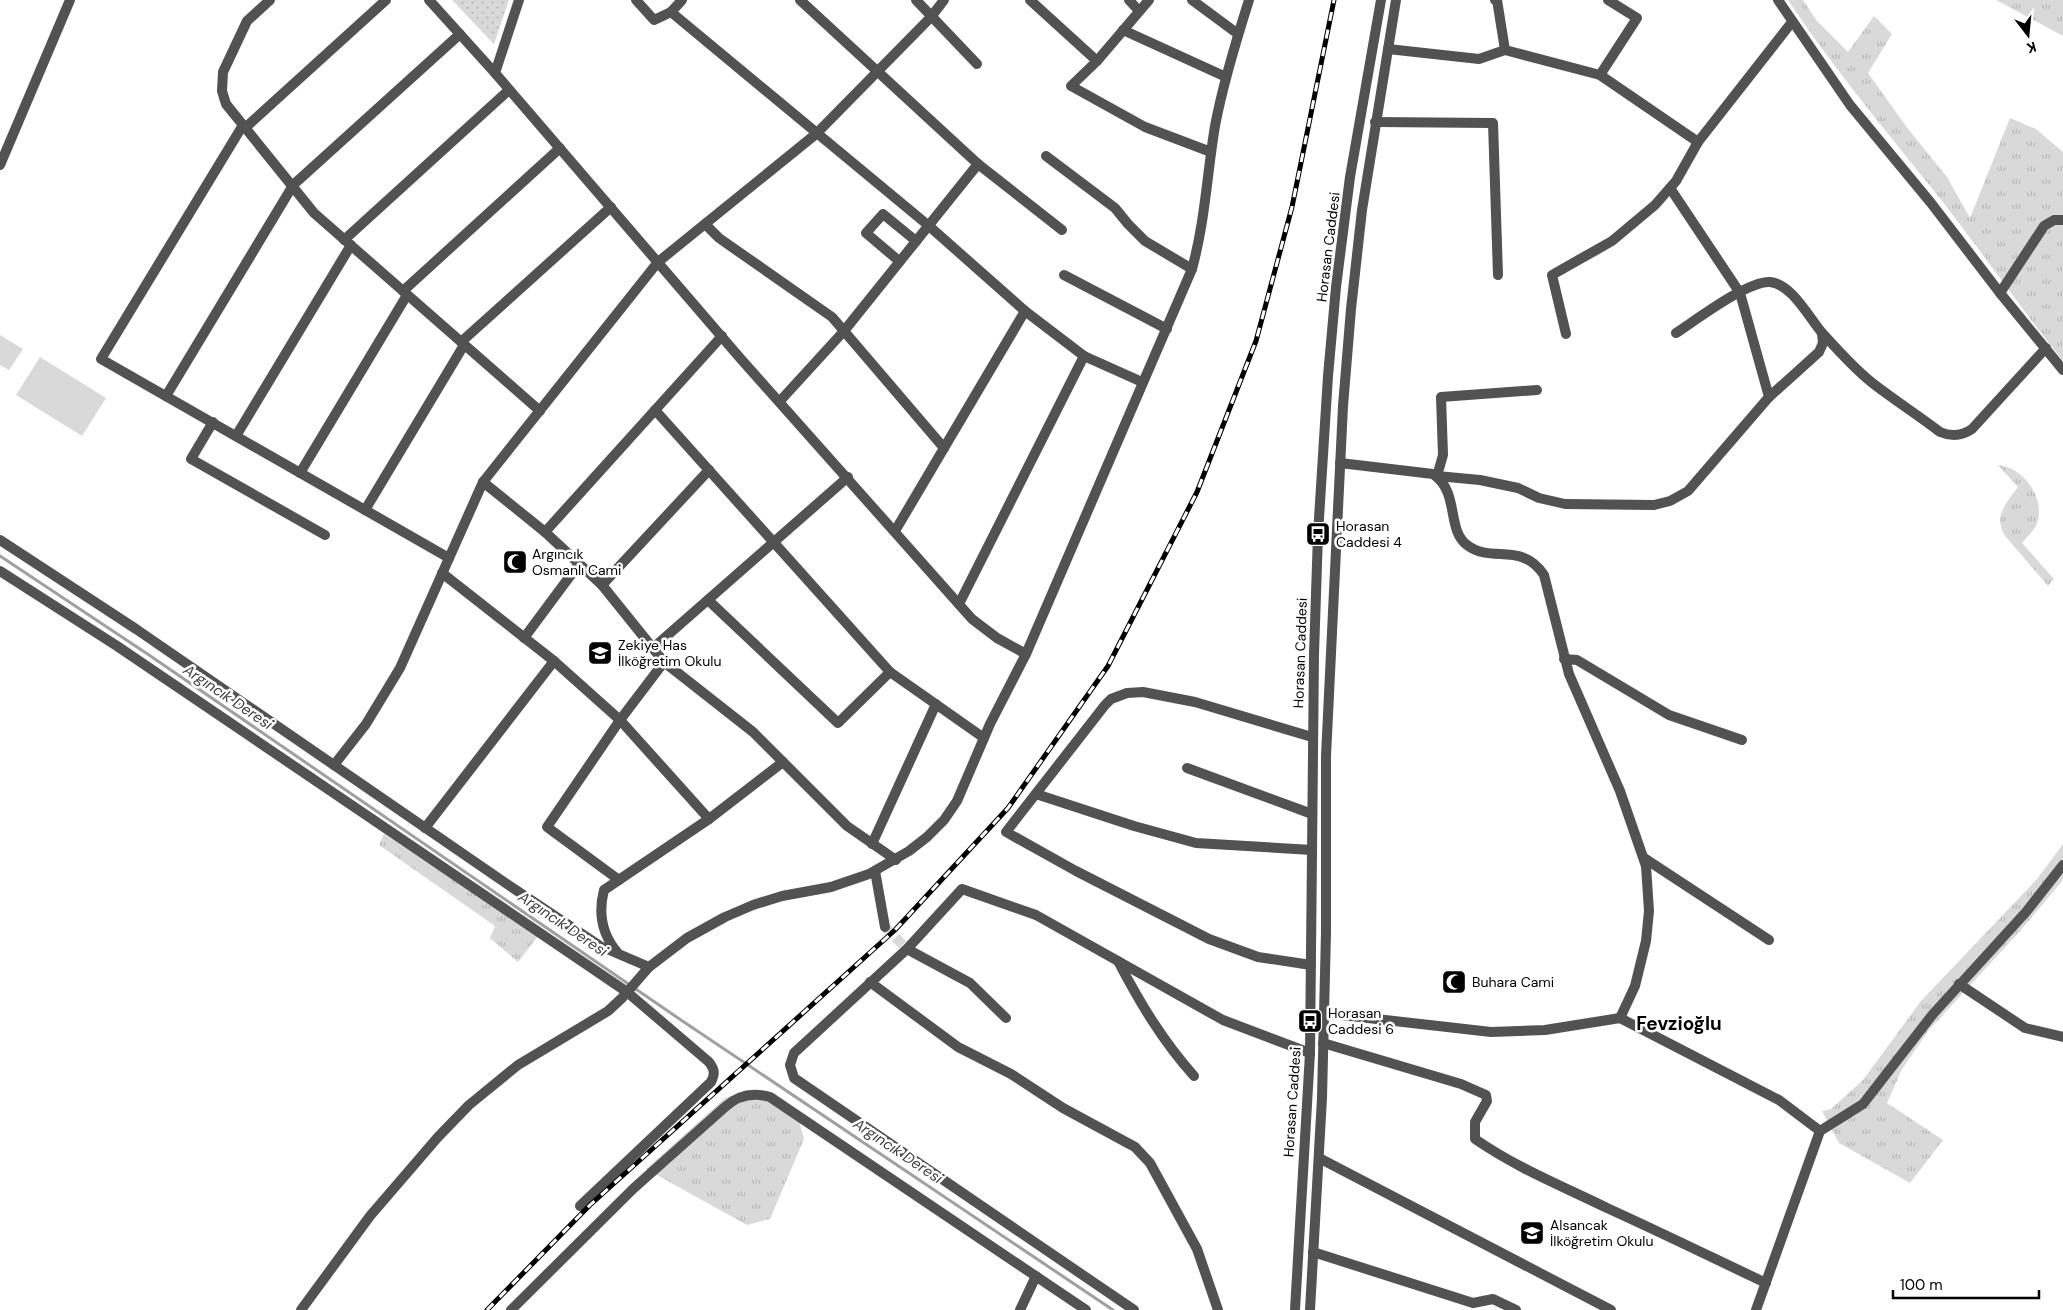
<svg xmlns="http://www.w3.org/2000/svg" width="2063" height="1310" viewBox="0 0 2063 1310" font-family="'DM Sans',sans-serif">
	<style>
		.grass { fill: url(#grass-tufts) }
		.park { fill: url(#park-dots) }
		.garden { fill: #d9d9d9 }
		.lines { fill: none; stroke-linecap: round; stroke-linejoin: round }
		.stream { stroke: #a0a0a0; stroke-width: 3 }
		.minor-tunnel { stroke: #d9d9d9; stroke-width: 10; stroke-dasharray: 10 5; stroke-linecap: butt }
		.minor { stroke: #525252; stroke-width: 10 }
		.rail-casing { stroke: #000; stroke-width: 5 }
		.rail { stroke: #fff; stroke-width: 3; stroke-dasharray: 9; stroke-linecap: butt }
		.labels { text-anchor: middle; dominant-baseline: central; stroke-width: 5; stroke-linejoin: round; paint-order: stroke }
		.street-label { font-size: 14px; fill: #000; stroke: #fff }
		.poi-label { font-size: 14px; fill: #000; stroke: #fff; text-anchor: start }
		.water-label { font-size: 15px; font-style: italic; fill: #414141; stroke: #fff }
		.district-label { font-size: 19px; font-weight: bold; fill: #000; stroke: #fff }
	</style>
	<defs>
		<pattern id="grass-tufts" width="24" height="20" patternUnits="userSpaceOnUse" patternTransform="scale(1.25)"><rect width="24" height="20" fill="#d9d9d9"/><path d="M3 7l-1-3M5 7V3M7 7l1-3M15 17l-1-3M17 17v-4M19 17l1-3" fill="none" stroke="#b8b8b8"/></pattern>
		<pattern id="park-dots" width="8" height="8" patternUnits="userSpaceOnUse" patternTransform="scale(1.25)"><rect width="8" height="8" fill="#d9d9d9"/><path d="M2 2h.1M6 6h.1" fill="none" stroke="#b8b8b8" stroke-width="1.8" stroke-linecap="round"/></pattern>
	</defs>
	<rect width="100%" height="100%" fill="#fff"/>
	<!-- grass -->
	<g class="grass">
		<path d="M1788 0H1803L1817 21 1848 52 1874 16 1892 34 1868 73 1908 129 1947 177 1970 218 2010 118 2036 129 2063 152V361C2017 304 1976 243 1930 186 1881 125 1831 65 1788 0Z"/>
		<path d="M1996 0H2063V36Z"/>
		<path d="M1998 465C2022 467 2044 495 2038 520 2036 529 2028 536 2022 543L2054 579 2048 586 2006 537C1992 518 2006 503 2018 487Z"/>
		<path d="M384 834 538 936 518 962 490 938 495 926 379 845Z"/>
		<path d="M2063 844V880L2020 931 1929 1030 1902 1069 1887 1103 1943 1140 1910 1183 1839 1143 1822 1111 1831 1109 1863 1080 1921 1001 2037 879Z"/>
		<path d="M745 1091H752L799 1121 804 1139 770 1219 747 1225 646 1169 725 1098Z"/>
	</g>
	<!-- park -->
	<path class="park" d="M452 0H509L494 44Z"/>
	<!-- garden -->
	<g class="garden">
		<path d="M0 335 23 349 9 370 0 365Z"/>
		<path d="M40 357 106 398 82 436 16 395Z"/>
	</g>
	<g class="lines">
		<!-- stream -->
		<path class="stream" d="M0 556 149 655 678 1018 1113 1310"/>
		<!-- minor-tunnel -->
		<path class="minor-tunnel" d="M885 927 907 949"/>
		<!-- minor -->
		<g class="minor">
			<path d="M270 0 247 21 223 72 222 91 226 104 314 213 540 411"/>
			<path d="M429 0 495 73 740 358 972 619 997 638 1026 654"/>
			<path d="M636 0 654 20 671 12"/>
			<path d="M682 0 671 12 929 226 1025 311 1084 356 1142 382"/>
			<path d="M800 0 978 164 1062 230"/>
			<path d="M916 0 977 64"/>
			<path d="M1030 0 1097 61"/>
			<path d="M1129 0 1139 11"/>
			<path d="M1149 0 1097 61 1071 86 1145 127 1211 152"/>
			<path d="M1192 0 1238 34"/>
			<path d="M1495 0H1497L1505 50"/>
			<path d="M1778 0 1850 105 1931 203 2000 293 2063 370"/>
			<path d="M1123 30 1226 77"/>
			<path d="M1388 49 1479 59 1505 50 1600 75 1698 142"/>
			<path d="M495 73 519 0"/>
			<path d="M1600 75 1637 18 1608 0"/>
			<path d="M1375 122 1493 123 1498 275"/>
			<path d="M243 125 101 359 449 558"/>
			<path d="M245 128 386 0"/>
			<path d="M1046 156 1115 208 1128 224 1145 241 1192 269"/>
			<path d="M0 165 70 0"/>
			<path d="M292 186 460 34"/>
			<path d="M1670 188 1740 293 1769 397"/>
			<path d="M705 224 719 238 832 317 844 331 780 401"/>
			<path d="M344 240 509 90"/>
			<path d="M899 261 866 233 883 214 916 241"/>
			<path d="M1064 275 1167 329"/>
			<path d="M403 291 560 148"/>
			<path d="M2000 293 2044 226 2054 220H2063"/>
			<path d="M1676 333C1696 320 1747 281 1770 282 1792 284 1809 318 1823 334 1839 351 1856 371 1875 385 1896 401 1919 416 1940 432 1952 437 1962 436 1972 429L2046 348"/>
			<path d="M1566 334 1552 275 1612 241 1655 205 1676 181 1698 142 1792 22"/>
			<path d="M461 342 611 207"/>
			<path d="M1537 390 1441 397 1443 455 1437 476 1480 480 1518 488 1539 498 1565 504 1654 505 1670 501 1688 491 1769 397 1819 352 1823 343 1822 333"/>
			<path d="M166 396 292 187"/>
			<path d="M655 410 890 672 984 738"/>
			<path d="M213 422 191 459 325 535"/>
			<path d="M236 436 351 245"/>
			<path d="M944 448 844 331 978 164"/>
			<path d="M1340 463 1433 474C1460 492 1446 529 1467 545 1492 564 1521 541 1544 575L1569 674 1620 791 1646 866 1649 911 1646 941 1635 986 1620 1018"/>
			<path d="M300 473 407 295"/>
			<path d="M483 482 545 532 602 585 664 662 753 732 847 826 896 860"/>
			<path d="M365 510 464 345"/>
			<path d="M895 531 1025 311"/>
			<path d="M545 532 722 336"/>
			<path d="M0 540 136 629 507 884 600 946 649 967"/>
			<path d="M0 571 117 646 627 992 709 1062C715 1070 715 1074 711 1082L580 1206"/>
			<path d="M442 573 554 661 620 720 709 819"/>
			<path d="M602 585 709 470"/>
			<path d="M708 600 838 723 890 672"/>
			<path d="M959 604 1084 356"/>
			<path d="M524 638 579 564"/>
			<path d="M653 648 848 477"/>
			<path d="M1564 659 1577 660 1669 715 1742 740"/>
			<path d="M334 765 366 724 400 668 483 482 658 262 816 134 931 17 944 0"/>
			<path d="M1187 768 1312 814"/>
			<path d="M1036 794 1134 826 1196 843 1312 850"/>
			<path d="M425 828 554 661"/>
			<path d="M872 844 936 704"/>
			<path d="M1644 858 1769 940"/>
			<path d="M875 871 885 927"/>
			<path d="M619 880 547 827 620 720 664 662"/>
			<path d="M907 949 970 983 1006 1018"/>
			<path d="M617 952C602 934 598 913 604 890L709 819 783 762"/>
			<path d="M1118 961C1140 1003 1162 1040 1194 1076"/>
			<path d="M1311 965 1258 957 1209 939 1076 871 1006 832 1105 705 1111 699 1127 693 1143 692 1195 702 1312 737"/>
			<path d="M870 982 958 1047 1011 1074 1063 1108 1135 1147 1150 1163 1197 1249 1218 1310"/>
			<path d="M1959 984 2025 1028 2063 1037"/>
			<path d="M1324 1013 1491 1032 1545 1030 1620 1018 1779 1100 1820 1131"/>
			<path d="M1323 1043 1461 1084 1486 1095 1487 1101 1475 1122V1139C1517 1168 1562 1186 1607 1208 1660 1232 1713 1258 1766 1283"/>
			<path d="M1319 1158 1611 1310"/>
			<path d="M1313 1252 1473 1303 1493 1299 1516 1310"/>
			<path d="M301 1310 370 1216 438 1137 469 1105 518 1065 608 1011 622 998 649 967 687 938 725 917 753 905 782 896 831 887 869 874 909 851 927 837 944 820 957 801 990 724 1026 654 1192 269C1205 222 1207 174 1215 126 1223 83 1236 41 1249 0"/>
			<path d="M511 1310 634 1188 725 1107C738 1095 753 1092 770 1097L1086 1310"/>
			<path d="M1020 1310 1036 1276"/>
			<path d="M1134 1310 794 1078 790 1065 794 1053 907 949 962 889 1036 915 1223 1020 1310 1053"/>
			<path d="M1295 1310 1310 1053 1314 654 1318 534 1328 376 1336 287 1350 177 1381 0"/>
			<path d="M1310 1310 1322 1098 1326 932V756L1343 406 1351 309 1362 210 1396 0"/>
			<path d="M1756 1310 1820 1131 1863 1104 1933 1014 2026 912 2063 865"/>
		</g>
		<defs>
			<path id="rail" d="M487 1310 590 1205 895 930 1008 808 1108 666 1197 492 1256 341 1292 207 1334 0"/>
		</defs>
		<!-- rail casing -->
		<use href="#rail" class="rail-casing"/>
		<!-- rail -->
		<use href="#rail" class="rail"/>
	</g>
	<!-- icons -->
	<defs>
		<symbol id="bus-square" viewBox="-11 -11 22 22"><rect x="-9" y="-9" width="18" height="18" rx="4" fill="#000" stroke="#fff"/><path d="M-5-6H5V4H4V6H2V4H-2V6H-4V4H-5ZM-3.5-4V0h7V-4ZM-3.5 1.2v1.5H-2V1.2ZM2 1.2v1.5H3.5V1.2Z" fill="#fff"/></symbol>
		<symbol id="mosque-square" viewBox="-11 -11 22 22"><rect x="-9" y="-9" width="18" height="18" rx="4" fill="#000" stroke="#fff"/><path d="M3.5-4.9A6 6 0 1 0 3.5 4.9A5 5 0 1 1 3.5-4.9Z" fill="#fff"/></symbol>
		<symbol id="school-square" viewBox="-11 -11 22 22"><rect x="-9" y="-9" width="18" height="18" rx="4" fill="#000" stroke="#fff"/><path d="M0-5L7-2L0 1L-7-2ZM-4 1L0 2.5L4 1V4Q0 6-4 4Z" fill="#fff"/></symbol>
	</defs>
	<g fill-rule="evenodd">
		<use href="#bus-square" x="1304" y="520" width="28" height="28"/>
		<use href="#mosque-square" x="501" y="548" width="28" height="28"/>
		<use href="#school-square" x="586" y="639" width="28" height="28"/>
		<use href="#mosque-square" x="1440" y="968" width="28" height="28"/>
		<use href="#bus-square" x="1296" y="1007" width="28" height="28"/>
		<use href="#school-square" x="1518" y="1219" width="28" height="28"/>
	</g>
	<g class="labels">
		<!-- street labels -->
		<g class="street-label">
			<text transform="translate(1328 247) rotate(-83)">Horasan Caddesi</text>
			<text transform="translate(1300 653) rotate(-88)">Horasan Caddesi</text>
			<text transform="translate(1292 1102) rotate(-86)">Horasan Caddesi</text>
		</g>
		<!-- poi labels -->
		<g class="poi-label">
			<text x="1336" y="526">Horasan<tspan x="1336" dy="16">Caddesi 4</tspan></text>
			<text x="532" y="554">Argıncık<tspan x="532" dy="16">Osmanlı Cami</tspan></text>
			<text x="618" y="645">Zekiye Has<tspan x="618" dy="16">İlköğretim Okulu</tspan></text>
			<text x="1472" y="982">Buhara Cami</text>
			<text x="1328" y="1013">Horasan<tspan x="1328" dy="16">Caddesi 6</tspan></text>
			<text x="1550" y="1225">Alsancak<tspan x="1550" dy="16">İlköğretim Okulu</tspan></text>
		</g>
		<!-- water labels -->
		<g class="water-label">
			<text transform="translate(228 697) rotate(34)">Argıncık Deresi</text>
			<text transform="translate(563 924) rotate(34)">Argıncık Deresi</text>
			<text transform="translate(898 1151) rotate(34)">Argıncık Deresi</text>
		</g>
		<!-- district labels -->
		<g class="district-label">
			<text x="1679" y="1023">Fevzioğlu</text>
		</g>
	</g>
	<!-- north arrow -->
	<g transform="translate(2028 35) rotate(164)" stroke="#ffffff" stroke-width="4" paint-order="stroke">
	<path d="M0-4L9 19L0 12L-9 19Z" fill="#000000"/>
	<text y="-8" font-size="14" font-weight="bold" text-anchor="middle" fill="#000000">K</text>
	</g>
	<!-- scale -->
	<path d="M1893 1290v8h146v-8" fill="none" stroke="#000000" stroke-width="2.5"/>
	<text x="1900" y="1290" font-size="15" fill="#000000" stroke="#ffffff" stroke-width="4" paint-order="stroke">100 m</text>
</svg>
